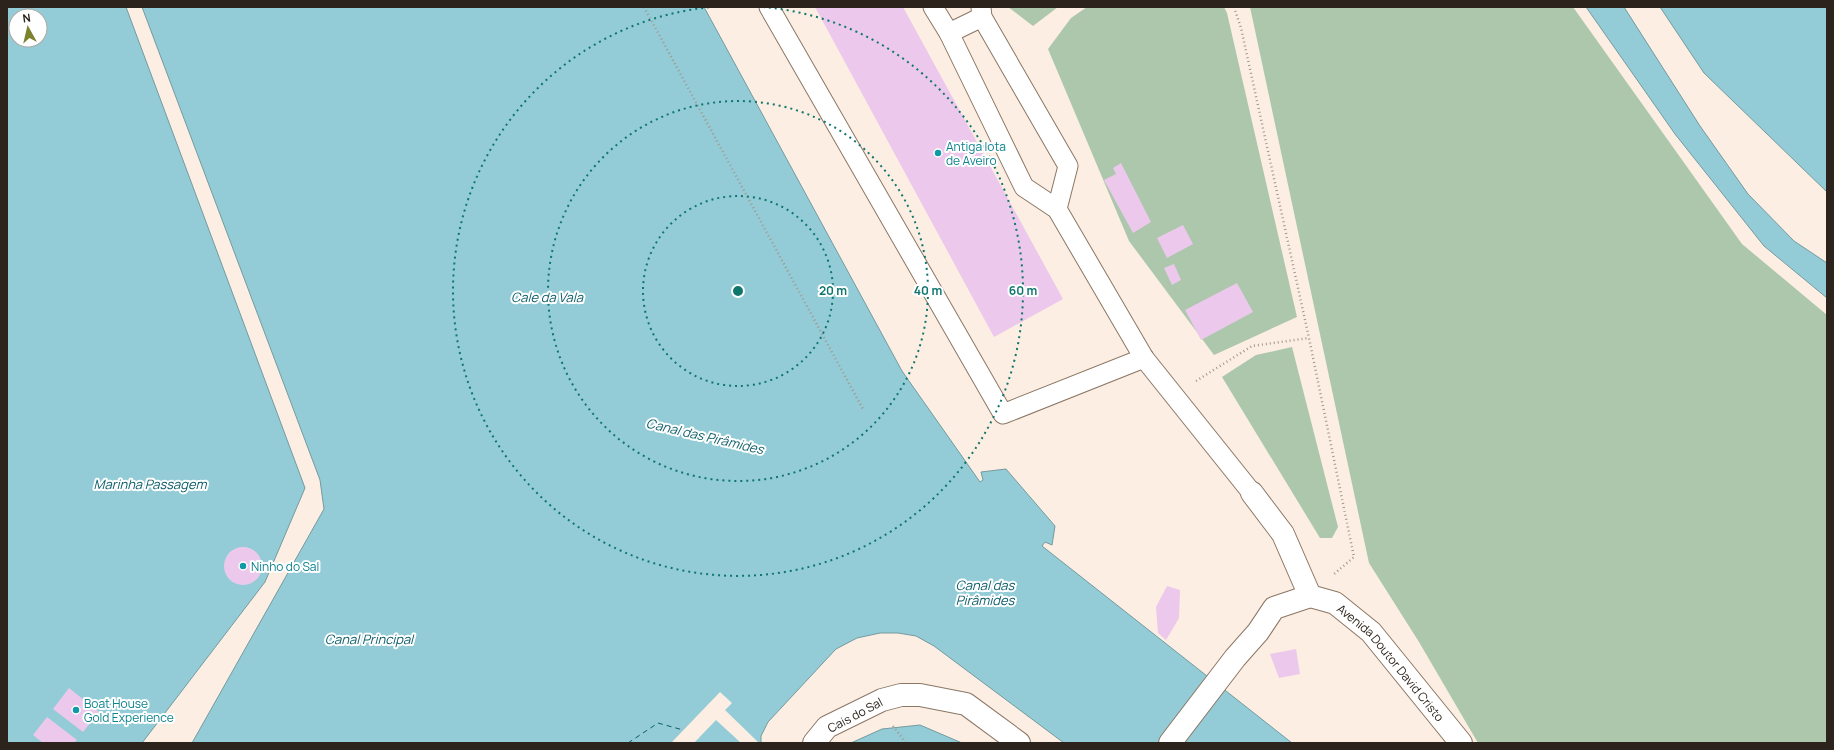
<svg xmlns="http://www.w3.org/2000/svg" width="1834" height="750" viewBox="0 0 1834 750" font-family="Manrope,sans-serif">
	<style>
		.green { fill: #acc7ab }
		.water { fill: #93ccd7; stroke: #749a9f; fill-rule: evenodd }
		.pier { fill: #fceee2 }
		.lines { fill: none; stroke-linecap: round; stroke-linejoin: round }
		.ferry { stroke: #0c5d69; stroke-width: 1; stroke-dasharray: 5 4; stroke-linecap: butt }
		.building { fill: #ecc9ec }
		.service-casing { stroke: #8b7765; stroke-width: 21 }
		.minor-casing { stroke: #8b7765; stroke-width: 24 }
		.path { stroke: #a3978d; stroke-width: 2.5; stroke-dasharray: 1 3; stroke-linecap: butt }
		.service { stroke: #fff; stroke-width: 19 }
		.minor { stroke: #fff; stroke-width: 22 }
		.ring { fill: none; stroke: #0f766e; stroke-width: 2; stroke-dasharray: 2 4 }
		.culture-dot { fill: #0f9aa8; stroke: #fff; stroke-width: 1.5 }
		.labels { text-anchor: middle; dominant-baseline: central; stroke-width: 4; stroke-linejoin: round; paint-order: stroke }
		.culture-label { font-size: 12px; fill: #0d838f; stroke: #fff; text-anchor: start }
		.street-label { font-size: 12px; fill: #2c241c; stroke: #fff }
		.water-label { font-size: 13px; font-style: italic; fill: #0c5d69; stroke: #fff }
		.centre { fill: #0f766e; stroke: #fff; stroke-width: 2 }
		.ring-label { font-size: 12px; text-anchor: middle; font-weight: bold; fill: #0f766e; stroke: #fff; stroke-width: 4; stroke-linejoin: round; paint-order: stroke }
	</style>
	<rect width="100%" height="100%" fill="#fceee2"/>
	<!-- green -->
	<g class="green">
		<path d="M1008 7H1058L1033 26Z"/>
		<path d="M1087 7H1224L1227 13 1297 317 1214 355 1129 241 1048 49 1071 18Z"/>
		<path d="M1250 7H1573L1742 244 1827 315V743H1478L1419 642 1369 563Z"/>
		<path d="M1292 347 1338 527 1332 538H1320L1222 377 1256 355Z"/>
	</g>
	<!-- water -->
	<g class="water">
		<path d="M7 7H126L305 488 265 582 142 743H7ZM16 16H40V40H16Z"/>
		<path d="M142 7H704L902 371 980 482 983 480 981 472 1006 469 1055 526 1052 545 1045 542 1042 546 1292 743H1064L934 646 916 636 898 633H880L857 638 836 649 768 722 761 736V743H192L324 509 320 480Z"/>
		<path d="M1586 7H1624L1700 126 1748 194 1794 241 1827 263V298L1764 246 1675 134Z"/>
		<path d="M1660 7H1827V192L1704 73Z"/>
		<path d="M920 725 962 743H851L882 729Z"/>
	</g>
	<!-- pier -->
	<path class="pier" d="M720 692 732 703 725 710 759 743H741L716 720 694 743H671Z"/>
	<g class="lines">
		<!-- ferry -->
		<path class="ferry" d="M628 743 658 723 683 730"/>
	</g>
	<!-- building -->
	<g class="building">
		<path d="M815 7H903L1063 299 994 337Z"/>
		<path d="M1121 163 1151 222 1133 233 1104 180 1116 174 1113 168Z"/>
		<path d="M1183 225 1193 244 1167 258 1157 238Z"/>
		<path d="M1174 264 1181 280 1172 285 1164 268Z"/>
		<path d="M1237 283 1253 312 1201 340 1185 310Z"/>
		<circle cx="243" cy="566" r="19"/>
		<path d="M1167 586 1180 590 1179 618 1166 640 1158 633 1156 607Z"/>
		<path d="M1296 649 1300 674 1279 678 1270 654Z"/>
		<path d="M69 688 99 712 83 732 53 709Z"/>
		<path d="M47 717 77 740 74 743H43L33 735Z"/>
	</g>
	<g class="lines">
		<defs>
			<g id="service">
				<path d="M769 7 1003 414 1144 358"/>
				<path d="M933 7 949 33 1024 187 1057 209 1144 358 1252 493"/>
				<path d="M981 7 982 17 1068 166 1057 209"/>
				<path d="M949 33 982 17"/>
			</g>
			<g id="minor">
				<path id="s1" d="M1252 493 1283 534 1310 596 1335 603 1371 632 1461 743"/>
				<path d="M814 743 827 727 882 700 901 695H920L966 704 1019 743"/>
				<path d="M1170 743 1235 658 1258 632 1274 608 1310 596"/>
			</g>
		</defs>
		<!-- service casing -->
		<use href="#service" class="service-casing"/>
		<!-- minor casing -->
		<use href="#minor" class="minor-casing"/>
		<!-- path -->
		<g class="path">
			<path d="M644 7 864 411"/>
			<path d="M1234 7 1241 28 1309 338 1354 557 1334 574"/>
			<path d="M1196 381 1252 346 1309 338"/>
			<path d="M893 726 906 743"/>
		</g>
		<!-- service -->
		<use href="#service" class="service"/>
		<!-- minor -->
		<use href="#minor" class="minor"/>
	</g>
	<!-- distance rings -->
	<g class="ring">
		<circle cx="738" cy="291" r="95"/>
		<circle cx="738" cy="291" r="190"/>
		<path d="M763 7A285 285 0 1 1 713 7"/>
	</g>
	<!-- markers -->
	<g class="culture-dot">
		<circle cx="938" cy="153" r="4"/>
		<circle cx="243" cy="566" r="4"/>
		<circle cx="76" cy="710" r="4"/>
	</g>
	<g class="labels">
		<!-- culture labels -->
		<g class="culture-label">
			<text x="946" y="146">Antiga lota<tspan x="946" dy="14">de Aveiro</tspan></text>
			<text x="251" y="566">Ninho do Sal</text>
			<text x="84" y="703">Boat House<tspan x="84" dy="14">Gold Experience</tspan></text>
		</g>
		<!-- street labels -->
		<g class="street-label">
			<text stroke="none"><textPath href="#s1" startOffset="227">Avenida Doutor David Cristo</textPath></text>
			<text transform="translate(855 715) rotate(-28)">Cais do Sal</text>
		</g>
		<!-- water labels -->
		<g class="water-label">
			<text x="547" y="297">Cale da Vala</text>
			<text transform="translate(705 436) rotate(13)">Canal das Pirâmides</text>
			<text x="150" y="484">Marinha Passagem</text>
			<text x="985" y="585">Canal das<tspan x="985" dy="15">Pirâmides</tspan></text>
			<text x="369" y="639">Canal Principal</text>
		</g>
	</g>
	<circle cx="738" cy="291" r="6" class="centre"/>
	<g class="ring-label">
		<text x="833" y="295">20 m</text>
		<text x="928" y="295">40 m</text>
		<text x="1023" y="295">60 m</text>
	</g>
	<!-- border -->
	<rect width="1834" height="750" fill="none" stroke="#2c241c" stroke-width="16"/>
	<!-- north arrow -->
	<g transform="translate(28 28) rotate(352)"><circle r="19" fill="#ffffff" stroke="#aba7a4"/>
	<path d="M0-3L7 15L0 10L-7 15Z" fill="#7c832e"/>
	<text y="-6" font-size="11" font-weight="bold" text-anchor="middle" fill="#2c241c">N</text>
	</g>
</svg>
